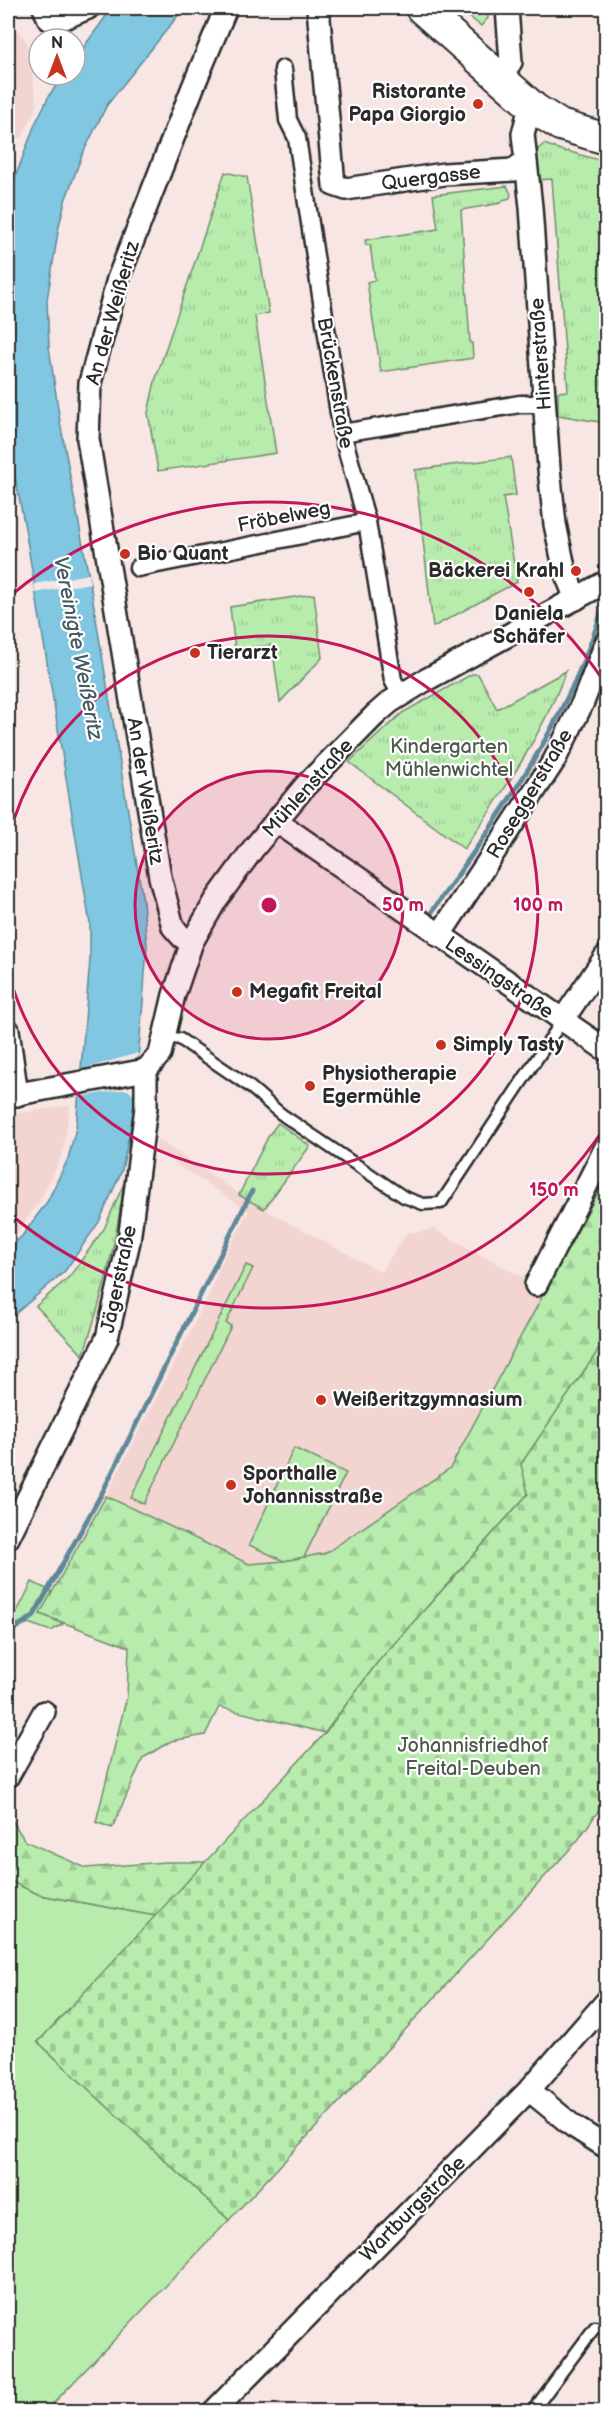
<svg xmlns="http://www.w3.org/2000/svg" width="614" height="2419" viewBox="0 0 614 2419" font-family="'Balsamiq Sans',sans-serif">
	<style>
		.built { fill: #f2d4d1 }
		.green { fill: #b7ecad; stroke: #718c6c; stroke-width: 1.5 }
		.forest { fill: url(#forest-firs); stroke: #718c6c; stroke-width: 1.5 }
		.cemetery { fill: url(#cemetery-stones); stroke: #718c6c; stroke-width: 1.5 }
		.park { fill: url(#park-tufts); stroke: #718c6c; stroke-width: 1.5 }
		.water { fill: #81c7e2; stroke: #5f8999; stroke-width: 1.5 }
		.pier { fill: #f7e6e4 }
		.lines { fill: none; stroke-linecap: round; stroke-linejoin: round }
		.stream { stroke: #5f8999; stroke-width: 5 }
		.service-casing { stroke: #2b2b2b; stroke-width: 15 }
		.pedestrian-casing { stroke: #2b2b2b; stroke-width: 21 }
		.minor-casing { stroke: #2b2b2b; stroke-width: 26 }
		.secondary-casing { stroke: #2b2b2b; stroke-width: 34 }
		.service { stroke: #fff; stroke-width: 10 }
		.pedestrian { stroke: #fff; stroke-width: 16 }
		.minor { stroke: #fff; stroke-width: 21 }
		.secondary { stroke: #fff; stroke-width: 30 }
		.ring { fill: none; stroke: #c2185b; stroke-width: 3 }
		.poi-dot { fill: #c8321e; stroke: #fff; stroke-width: 2 }
		.labels { text-anchor: middle; dominant-baseline: central; stroke-width: 4.5; stroke-linejoin: round; paint-order: stroke }
		.poi-label { font-size: 20px; font-weight: bold; fill: #2b2b2b; stroke: #fff; text-anchor: start }
		.street-label { font-size: 20px; fill: #2b2b2b; stroke: #fff }
		.park-label { font-size: 20px; fill: #4e5b4c; stroke: #fff }
		.water-label { font-size: 21px; font-style: italic; fill: #455a62; stroke: #fff }
		.centre { fill: #c2185b; stroke: #fff; stroke-width: 3 }
		.ring-label { font-size: 18px; text-anchor: middle; font-weight: bold; fill: #c2185b; stroke: #fff; stroke-width: 4.5; stroke-linejoin: round; paint-order: stroke }
	</style>
	<defs>
		<pattern id="forest-firs" width="22" height="20" patternUnits="userSpaceOnUse" patternTransform="scale(1.5)"><rect width="22" height="20" fill="#b7ecad"/><path d="M5 1l3.5 6h-7zM16 11l3.5 6h-7z" fill="#9ecb95"/></pattern>
		<pattern id="cemetery-stones" width="16" height="16" patternUnits="userSpaceOnUse" patternTransform="scale(1.5)"><rect width="16" height="16" fill="#b7ecad"/><path d="M2 7V4a2 2 0 0 1 4 0v3zM10 15v-3a2 2 0 0 1 4 0v3z" fill="#9ecb95"/></pattern>
		<pattern id="park-tufts" width="24" height="20" patternUnits="userSpaceOnUse" patternTransform="scale(1.5)"><rect width="24" height="20" fill="#b7ecad"/><path d="M3 7l-1-3M5 7V3M7 7l1-3M15 17l-1-3M17 17v-4M19 17l1-3" fill="none" stroke="#9ecb95"/></pattern>
	</defs>
	<rect width="100%" height="100%" fill="#f7e6e4"/>
	<filter id="ink" filterUnits="userSpaceOnUse"><feTurbulence type="fractalNoise" baseFrequency=".0167" numOctaves="2"/><feDisplacementMap in="SourceGraphic" scale="12" xChannelSelector="R" yChannelSelector="G"/><feConvolveMatrix kernelMatrix="1 2 1 2 8 2 1 2 1" color-interpolation-filters="sRGB"/></filter>
	<g filter="url(#ink)">
		<!-- built -->
		<g class="built">
			<path d="M19 31 27 43 37 105 22 138 8 140V36Z"/>
			<path d="M70 1105 62 1155 42 1197 17 1233 8 1241V1115Z"/>
			<path d="M157 1139 254 1204 381 1272 407 1233 434 1229 545 1290 450 1468 326 1553 284 1561 248 1564 106 1496 210 1293 222 1261 249 1211 156 1151Z"/>
		</g>
		<!-- green -->
		<g class="green">
			<path d="M246 1265 253 1268 226 1323 231 1326 144 1504 131 1498Z"/>
			<path d="M294 1448 346 1473 304 1557 284 1561 249 1545Z"/>
			<path d="M32 1582 53 1592 41 1614 63 1624 51 1631 28 1623 8 1635V1624H10C17 1612 26 1595 32 1582Z"/>
			<path d="M8 1880 40 1895 156 1916 38 2042 229 2220 46 2411H8Z"/>
		</g>
		<!-- forest -->
		<g class="forest">
			<path d="M606 1178V1349H599L528 1494 377 1663 325 1733 219 1707 205 1735 171 1741 143 1758 112 1828 96 1822 127 1696 129 1647 40 1614 106 1496 249 1564 284 1561 326 1553 450 1468Z"/>
			<path d="M8 1814 25 1841 86 1868 165 1862H207L156 1916 40 1895 8 1880Z"/>
		</g>
		<!-- cemetery -->
		<path class="cemetery" d="M599 1349H606V1800L578 1840 333 2109 229 2220 38 2042 325 1733 377 1663 528 1494 521 1464Z"/>
		<!-- park -->
		<g class="park">
			<path d="M458 8H487L488 18 481 26Z"/>
			<path d="M544 144 566 152 567 151 606 162V423L558 415V392L568 391 552 179 536 180 538 149Z"/>
			<path d="M225 172 247 177 269 313 255 316 276 453 158 471 148 413 155 381Z"/>
			<path d="M507 186 511 194 510 198 503 200 501 203 461 210 470 343H472L473 358 381 372 367 282 375 280 370 245H366L365 240 438 229 433 195Z"/>
			<path d="M511 457 516 495 503 497 517 582 433 627 415 470Z"/>
			<path d="M314 594 322 658 280 702 272 645 235 649 230 607Z"/>
			<path d="M566 671C542 736 503 792 464 849L349 762 402 713 472 674H478L497 709Z"/>
			<path d="M278 1123 310 1146 264 1209 239 1195 269 1135Z"/>
			<path d="M124 1183C116 1244 103 1297 83 1355L36 1306 70 1276 104 1229Z"/>
		</g>
		<!-- water -->
		<path class="water" d="M112 8H184L107 105 82 155 65 201 59 226 47 300 49 347 60 422 90 583 143 901 147 946 143 1002 133 1116 122 1170 99 1222 65 1271 8 1320V1250L22 1236 47 1202 68 1159 76 1128 90 960V924L25 528 8 440V202L12 186 35 124 50 94 64 75H75V59Z"/>
		<!-- pier -->
		<g class="pier">
			<path d="M89 574 90 583 35 593 34 584Z"/>
			<path d="M138 1053 134 1096 128 1090H121L78 1097 80 1070Z"/>
		</g>
		<g class="lines">
			<!-- stream -->
			<g class="stream">
				<path d="M431 913C500 815 572 717 605 600"/>
				<path d="M8 1632 33 1617 102 1493 252 1191"/>
			</g>
			<defs>
				<g id="service">
					<path d="M166 1037 180 1039 246 1084C260 1094 270 1106 284 1116L404 1197 423 1204 441 1203 562 1021"/>
					<path d="M532 2412 595 2327"/>
				</g>
				<g id="pedestrian">
					<path d="M283 69 288 120 297 138 342 433 367 522 393 680 401 695"/>
					<path d="M342 433 520 404H544"/>
					<path d="M138 568 367 522"/>
				</g>
				<g id="minor">
					<path d="M44 8 49 19 64 18 88 8"/>
					<path d="M318 8 334 185 346 189 444 174 514 170 525 161"/>
					<path d="M500 78 511 62 507 8"/>
					<path d="M535 109 527 118 523 134 531 207 549 469 555 524 565 572 576 599"/>
					<path d="M276 821 606 1050"/>
					<path d="M439 936 554 761 583 702 606 643"/>
					<path d="M192 942 182 937 173 927 160 877 88 439 90 383 118 279 193 87 226 8"/>
					<path d="M562 1021 606 956"/>
					<path d="M8 1030 17 1095"/>
					<path d="M146 1070 160 1054 174 995 192 942 216 900 253 849 306 785 375 715 390 702 424 681 606 582"/>
					<path d="M8 1096 146 1070"/>
					<path d="M536 1285 606 1147"/>
					<path d="M8 1538 107 1338 129 1241 146 1107V1070"/>
					<path d="M8 1776 44 1712"/>
					<path d="M529 2090 573 2126 606 2147"/>
					<path d="M213 2412 529 2090 606 2002"/>
				</g>
				<path id="secondary" d="M421 8 535 109 560 125 606 139"/>
			</defs>
			<!-- service casing -->
			<use href="#service" class="service-casing"/>
			<!-- pedestrian casing -->
			<use href="#pedestrian" class="pedestrian-casing"/>
			<!-- minor casing -->
			<use href="#minor" class="minor-casing"/>
			<!-- secondary casing -->
			<use href="#secondary" class="secondary-casing"/>
			<!-- service -->
			<use href="#service" class="service"/>
			<!-- pedestrian -->
			<use href="#pedestrian" class="pedestrian"/>
			<!-- minor -->
			<use href="#minor" class="minor"/>
			<!-- secondary -->
			<use href="#secondary" class="secondary"/>
		</g>
	</g>
	<!-- distance rings -->
	<circle cx="269" cy="905" r="134" fill="#c2185b" fill-opacity=".12"/>
	<g class="ring">
		<circle cx="269" cy="905" r="134"/>
		<path d="M8 840A269 269 0 1 1 8 970"/>
		<path d="M605 1127A403 403 0 0 1 10 1214M10 596A403 403 0 0 1 605 683"/>
	</g>
	<!-- markers -->
	<g class="poi-dot">
		<circle cx="478" cy="104" r="6"/>
		<circle cx="125" cy="554" r="6"/>
		<circle cx="576" cy="571" r="6"/>
		<circle cx="529" cy="592" r="6"/>
		<circle cx="195" cy="653" r="6"/>
		<circle cx="237" cy="992" r="6"/>
		<circle cx="441" cy="1045" r="6"/>
		<circle cx="310" cy="1086" r="6"/>
		<circle cx="321" cy="1400" r="6"/>
		<circle cx="231" cy="1485" r="6"/>
	</g>
	<g class="labels">
		<!-- poi labels -->
		<g class="poi-label">
			<text x="466" y="92" text-anchor="end">Ristorante<tspan x="466" dy="23">Papa Giorgio</tspan></text>
			<text x="137" y="554">Bio Quant</text>
			<text x="564" y="571" text-anchor="end">Bäckerei Krahl</text>
			<text x="529" y="614" text-anchor="middle">Daniela<tspan x="529" dy="23">Schäfer</tspan></text>
			<text x="207" y="653">Tierarzt</text>
			<text x="249" y="992">Megafit Freital</text>
			<text x="453" y="1045">Simply Tasty</text>
			<text x="322" y="1074">Physiotherapie<tspan x="322" dy="23">Egermühle</tspan></text>
			<text x="333" y="1400">Weißeritzgymnasium</text>
			<text x="243" y="1474">Sporthalle<tspan x="243" dy="23">Johannisstraße</tspan></text>
		</g>
		<!-- street labels -->
		<g class="street-label">
			<text transform="translate(431 178) rotate(-7)">Quergasse</text>
			<text transform="translate(113 313) rotate(-74)">An der Weißeritz</text>
			<text transform="translate(541 354) rotate(-94)">Hinterstraße</text>
			<text transform="translate(335 383) rotate(80)">Brückenstraße</text>
			<text transform="translate(284 517) rotate(-11)">Fröbelweg</text>
			<text transform="translate(308 788) rotate(-48)">Mühlenstraße</text>
			<text transform="translate(145 791) rotate(81)">An der Weißeritz</text>
			<text transform="translate(530 794) rotate(-59)">Roseggerstraße</text>
			<text transform="translate(499 978) rotate(35)">Lessingstraße</text>
			<text transform="translate(119 1279) rotate(-78)">Jägerstraße</text>
			<text transform="translate(413 2209) rotate(-45)">Wartburgstraße</text>
		</g>
		<!-- park labels -->
		<g class="park-label">
			<text x="449" y="747">Kindergarten<tspan x="449" dy="23">Mühlenwichtel</tspan></text>
			<text x="473" y="1746">Johannisfriedhof<tspan x="473" dy="23">Freital-Deuben</tspan></text>
		</g>
		<!-- water labels -->
		<g class="water-label">
			<text transform="translate(78 648) rotate(79)">Vereinigte Weißeritz</text>
		</g>
	</g>
	<circle cx="269" cy="905" r="9" class="centre"/>
	<g class="ring-label">
		<text x="403" y="911">50 m</text>
		<text x="538" y="911">100 m</text>
		<text x="554" y="1196">150 m</text>
	</g>
	<!-- margin -->
	<rect width="614" height="2419" fill="none" stroke="#fff" stroke-width="30"/>
	<rect x="15" y="15" width="584" height="2389" fill="none" stroke="#2b2b2b" stroke-width="2" filter="url(#ink)"/>
	<!-- north arrow -->
	<g transform="translate(57 57)"><circle r="28" fill="#ffffff" stroke="#aaaaaa" stroke-width="1.5"/>
	<path d="M0-4.5L10 22L0 15L-10 22Z" fill="#c8321e"/>
	<text y="-9" font-size="16" font-weight="bold" text-anchor="middle" fill="#2b2b2b">N</text>
	</g>
</svg>
